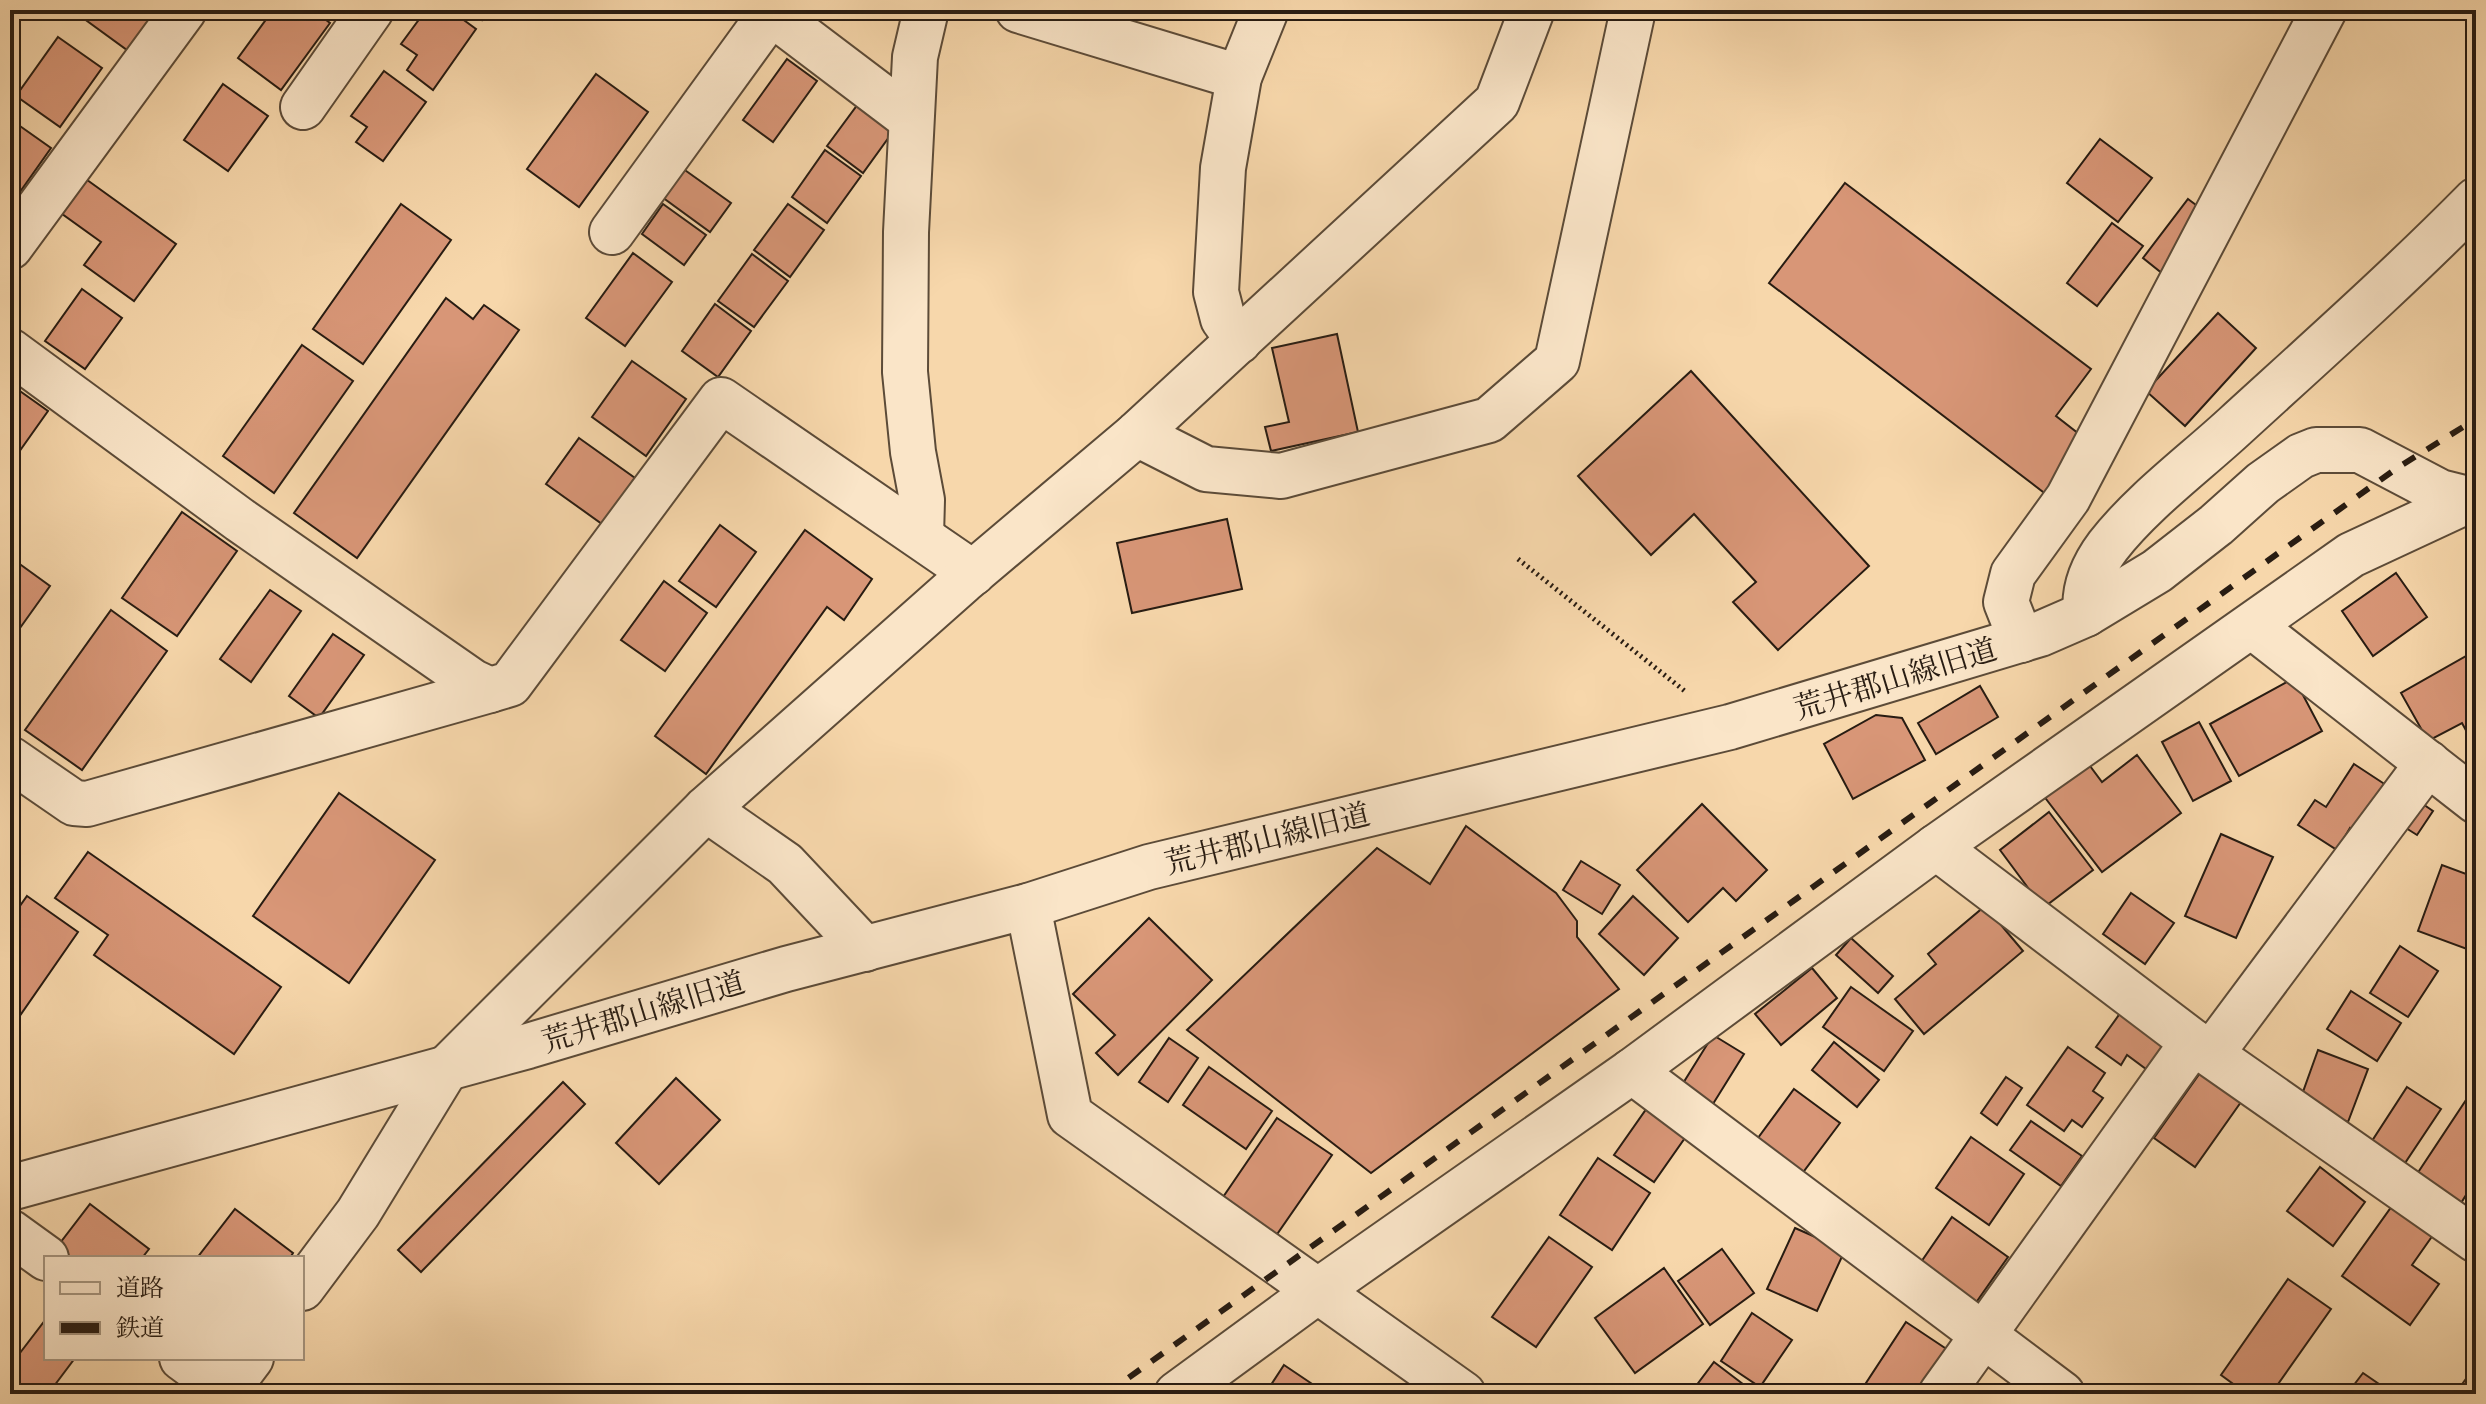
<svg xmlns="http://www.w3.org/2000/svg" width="2486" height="1404" viewBox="0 0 2486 1404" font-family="'Gentium Book Plus','Noto Serif JP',serif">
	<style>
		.building { fill: #d89677; stroke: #281c12; stroke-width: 2 }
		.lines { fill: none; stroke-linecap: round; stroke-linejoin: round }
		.minor-casing { stroke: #5c4b38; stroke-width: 48 }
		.path { stroke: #281c12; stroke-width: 5; stroke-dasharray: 2 4; stroke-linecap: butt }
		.minor { stroke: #fae5c8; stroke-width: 44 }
		.rail { stroke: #281c12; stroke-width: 6; stroke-dasharray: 14 14; stroke-linecap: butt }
		.labels { text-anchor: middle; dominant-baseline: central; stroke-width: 8; stroke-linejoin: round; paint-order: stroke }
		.street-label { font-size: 30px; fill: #281c12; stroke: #fae5c8 }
	</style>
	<rect width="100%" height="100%" fill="#f7d7ab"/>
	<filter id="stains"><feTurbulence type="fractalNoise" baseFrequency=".0025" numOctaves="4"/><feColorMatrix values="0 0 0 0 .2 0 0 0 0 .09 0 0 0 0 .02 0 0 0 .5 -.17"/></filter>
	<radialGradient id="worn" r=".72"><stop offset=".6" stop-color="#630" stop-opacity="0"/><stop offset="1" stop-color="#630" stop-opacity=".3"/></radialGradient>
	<!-- building -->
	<g class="building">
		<path d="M72 10H143L152 16 127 50Z"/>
		<path d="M273 10H313L330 23 281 90 238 58Z"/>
		<path d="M426 10H450L476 29 433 90 407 70 417 55 401 44Z"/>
		<path d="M468 10H489L482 20Z"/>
		<path d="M58 37 102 68 60 127 16 96Z"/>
		<path d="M787 59 817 81 773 142 743 120Z"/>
		<path d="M384 71 426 102 383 161 356 142 367 127 351 116Z"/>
		<path d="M596 74 648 112 579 207 527 169Z"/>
		<path d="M223 84 268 116 228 171 184 140Z"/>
		<path d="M861 100 897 126 863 173 827 146Z"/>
		<path d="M10 119 51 148 10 206Z"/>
		<path d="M2100 139 2152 178 2118 222 2067 183Z"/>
		<path d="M825 150 861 176 827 223 792 197Z"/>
		<path d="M682 168 731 203 710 232 662 197Z"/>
		<path d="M83 177 176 244 134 301 84 265 101 242 58 211Z"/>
		<path d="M1845 183 2091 369 2056 416 2088 441 2047 495 1769 283Z"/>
		<path d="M2188 199 2208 214 2163 274 2143 258Z"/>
		<path d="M401 204 451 240 363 364 313 329Z"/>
		<path d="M663 204 706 235 684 265 642 234Z"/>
		<path d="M788 204 824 230 790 277 754 250Z"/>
		<path d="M2112 223 2143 246 2097 306 2067 283Z"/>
		<path d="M633 253 672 282 625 346 586 318Z"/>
		<path d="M752 254 788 281 754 327 718 301Z"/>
		<path d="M82 289 122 318 85 369 45 341Z"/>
		<path d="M446 298 473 319 484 305 519 330 357 558 294 513Z"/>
		<path d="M715 304 751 331 718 377 682 351Z"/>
		<path d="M2218 313 2256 348 2185 426 2146 391Z"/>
		<path d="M1337 334 1358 432 1271 451 1265 427 1289 422 1272 348Z"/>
		<path d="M302 345 353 381 274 493 223 456Z"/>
		<path d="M632 361 686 399 646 456 592 417Z"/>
		<path d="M1691 371 1869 566 1778 650 1733 602 1756 582 1694 514 1651 555 1578 476Z"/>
		<path d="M10 384 48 411 14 459 10 457Z"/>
		<path d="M579 438 635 478 602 524 546 484Z"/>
		<path d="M182 512 237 551 177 636 122 598Z"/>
		<path d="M1227 519 1242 589 1132 613 1117 543Z"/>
		<path d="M720 525 756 552 716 607 679 581Z"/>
		<path d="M805 530 872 579 844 620 827 607 706 774 655 736Z"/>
		<path d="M10 557 50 586 10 642Z"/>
		<path d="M2396 573 2427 617 2373 656 2342 611Z"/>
		<path d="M664 581 707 613 665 671 621 640Z"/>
		<path d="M270 590 301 611 251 682 220 659Z"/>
		<path d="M111 610 167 651 82 770 25 730Z"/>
		<path d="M333 634 364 655 319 718 289 696Z"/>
		<path d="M2475 651 2476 749 2462 723 2428 741 2401 693Z"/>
		<path d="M2294 678 2322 731 2239 776 2210 724Z"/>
		<path d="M1980 686 1998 717 1936 754 1918 723Z"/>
		<path d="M1876 715 1902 718 1925 760 1853 799 1824 744Z"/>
		<path d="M2199 722 2231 781 2193 801 2162 742Z"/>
		<path d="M2137 755 2181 813 2102 872 2043 795 2087 762 2102 782Z"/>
		<path d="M2354 764 2389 787 2359 834 2350 828 2337 850 2298 825 2315 800 2326 807Z"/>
		<path d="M339 793 435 860 349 983 253 916Z"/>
		<path d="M2414 798 2433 811 2417 835 2398 823Z"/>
		<path d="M1702 804 1767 870 1736 901 1723 888 1688 922 1637 870Z"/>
		<path d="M2049 812 2093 870 2043 908 2000 850Z"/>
		<path d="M1466 826 1556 893 1577 921V937L1619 989 1371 1173 1187 1030 1377 848 1430 884Z"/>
		<path d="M2221 834 2273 857 2236 938 2185 916Z"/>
		<path d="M2476 847V949L2475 952 2418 931 2442 865 2466 874Z"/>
		<path d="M88 852 281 987 234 1054 94 955 108 935 55 898Z"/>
		<path d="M1581 861 1620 885 1602 914 1563 890Z"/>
		<path d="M2131 893 2174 923 2145 964 2103 934Z"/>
		<path d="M27 896 78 932 10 1030V920Z"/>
		<path d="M1633 896 1678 938 1644 975 1599 934Z"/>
		<path d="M1985 906 2023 951 1924 1034 1895 999 1936 964 1928 954Z"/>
		<path d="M1149 918 1212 980 1118 1075 1096 1053 1115 1035 1073 994Z"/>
		<path d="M1851 938 1893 976 1878 993 1836 955Z"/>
		<path d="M2400 946 2438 971 2408 1017 2370 993Z"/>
		<path d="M1812 968 1837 998 1781 1045 1755 1014Z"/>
		<path d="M1851 987 1913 1031 1884 1071 1823 1027Z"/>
		<path d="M2351 991 2401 1023 2377 1061 2327 1029Z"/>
		<path d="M2121 1012 2165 1043 2146 1069 2127 1055 2121 1065 2096 1047Z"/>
		<path d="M1713 1035 1744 1054 1708 1112 1677 1093Z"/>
		<path d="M1169 1038 1198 1058 1168 1102 1139 1082Z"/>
		<path d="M1834 1042 1879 1080 1857 1107 1812 1070Z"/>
		<path d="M2068 1047 2105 1073 2093 1091 2103 1098 2082 1127 2072 1120 2064 1131 2027 1105Z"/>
		<path d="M2318 1050 2368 1069 2348 1122 2299 1103Z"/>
		<path d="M1209 1067 1272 1111 1246 1149 1183 1105Z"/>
		<path d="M2200 1073 2241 1102 2195 1167 2154 1138Z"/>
		<path d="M2006 1077 2022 1088 1997 1125 1981 1113Z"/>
		<path d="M676 1078 720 1120 659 1184 616 1143Z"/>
		<path d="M563 1082 585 1104 421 1272 398 1250Z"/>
		<path d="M2407 1087 2441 1109 2403 1166 2370 1144Z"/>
		<path d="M1794 1089 1840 1123 1801 1175 1755 1142Z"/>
		<path d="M2472 1091 2476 1094V1179L2461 1203 2417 1174Z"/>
		<path d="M1647 1108 1687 1135 1654 1182 1614 1155Z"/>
		<path d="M1277 1118 1332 1155 1273 1240 1219 1203Z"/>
		<path d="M2031 1121 2082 1156 2061 1186 2010 1150Z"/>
		<path d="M1971 1137 2024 1174 1989 1225 1936 1188Z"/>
		<path d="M1598 1158 1650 1193 1612 1250 1560 1215Z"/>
		<path d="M2320 1167 2365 1202 2333 1246 2287 1211Z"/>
		<path d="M90 1204 149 1249 142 1258H72L57 1247Z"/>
		<path d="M2392 1206 2433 1235 2412 1265 2439 1284 2410 1325 2342 1276Z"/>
		<path d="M235 1209 293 1253 290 1258H197Z"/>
		<path d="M1952 1217 2008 1257 1975 1304 1919 1265Z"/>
		<path d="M1795 1228 1845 1250 1817 1311 1767 1289Z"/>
		<path d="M1549 1237 1592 1267 1536 1347 1492 1317Z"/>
		<path d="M1722 1249 1754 1293 1710 1325 1678 1281Z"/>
		<path d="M1664 1268 1703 1324 1635 1373 1595 1318Z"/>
		<path d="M2288 1279 2331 1309 2271 1394H2247L2221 1375Z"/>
		<path d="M1752 1313 1792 1340 1760 1387 1721 1361Z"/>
		<path d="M46 1319V1358H75L48 1394H10V1366Z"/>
		<path d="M1906 1322 1948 1350 1919 1394H1884L1866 1383Z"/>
		<path d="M1714 1362 1756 1394H1690Z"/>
		<path d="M1284 1365 1327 1394H1265Z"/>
		<path d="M2473 1369 2476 1371V1394H2455Z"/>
		<path d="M2363 1373 2392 1393 2391 1394H2347Z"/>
	</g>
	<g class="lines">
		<defs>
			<g id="minor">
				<path d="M767 10 911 119"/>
				<path d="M1018 10 1239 77"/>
				<path d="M303 107 371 10"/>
				<path d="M612 232 771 13"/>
				<path d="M10 247 184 10"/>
				<path d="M1239 341 1223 319 1216 292 1223 168 1239 77 1266 10"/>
				<path d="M10 351 240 520 473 682 490 690 510 684 721 400 973 573"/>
				<path d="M1137 434 1206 469 1281 476 1489 420 1557 361 1633 10"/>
				<path d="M921 536 922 500 913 452 905 372 906 232 915 57 926 10"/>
				<path d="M2086 614C2083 590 2093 566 2108 546 2142 502 2195 463 2236 425 2317 351 2399 278 2476 200"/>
				<path d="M2252 626 2476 801"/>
				<path d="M2021 640 2006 602 2013 574 2068 498 2324 10"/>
				<path d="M10 759 74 803 87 804 490 690"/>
				<path d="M706 809 785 864 865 949"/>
				<path d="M1936 847 2193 1042 2476 1240"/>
				<path d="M1028 906 1070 1115 1463 1394"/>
				<path d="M2211 1054 2428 763"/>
				<path d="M1632 1071 2062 1394"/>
				<path d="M10 1188 528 1046 786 969 1028 906 1149 867 1730 727 2040 634 2086 614 2157 571 2216 525 2263 483 2301 456 2316 450H2360L2440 492 2476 501"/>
				<path d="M10 1232 46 1258"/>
				<path d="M302 1288 358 1213 446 1069 706 809 963 581 1137 434 1497 102 1532 10"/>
				<path d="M182 1358 231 1394"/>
				<path d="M224 1394 251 1358"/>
				<path d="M1177 1394 1319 1290 1632 1071 1936 847 2351 555 2467 501"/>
				<path d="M1941 1394 2193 1042"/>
			</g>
		</defs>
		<!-- minor casing -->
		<use href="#minor" class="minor-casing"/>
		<!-- path -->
		<path class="path" d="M1518 559 1686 692"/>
		<!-- minor -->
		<use href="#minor" class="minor"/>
		<!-- rail -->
		<path class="rail" d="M1106 1394 2397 468 2476 419"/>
	</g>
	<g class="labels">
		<!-- street labels -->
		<g class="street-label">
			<text transform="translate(1895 678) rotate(-17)">荒井郡山線旧道</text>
			<text transform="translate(1267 838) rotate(-14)">荒井郡山線旧道</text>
			<text transform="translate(643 1011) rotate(-17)">荒井郡山線旧道</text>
		</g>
	</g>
	<!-- margin -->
	<rect width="2486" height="1404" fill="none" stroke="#f7d7ab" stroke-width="40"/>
	<rect x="12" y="12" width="2462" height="1380" fill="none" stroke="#281c12" stroke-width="4"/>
	<rect x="20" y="20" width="2446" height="1364" fill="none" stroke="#281c12" stroke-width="2"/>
	<!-- legend -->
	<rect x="44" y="1256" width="260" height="104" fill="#fae5c8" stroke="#a6957f" stroke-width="2"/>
	<rect x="60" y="1282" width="40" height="12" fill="#fae5c8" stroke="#a6957f" stroke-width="2"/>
	<text x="116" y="1296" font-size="24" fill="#281c12">道路</text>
	<rect x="60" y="1322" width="40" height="12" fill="#281c12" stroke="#a6957f" stroke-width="2"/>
	<text x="116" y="1336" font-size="24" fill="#281c12">鉄道</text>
	<rect width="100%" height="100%" filter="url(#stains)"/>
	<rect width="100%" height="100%" fill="url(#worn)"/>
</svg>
